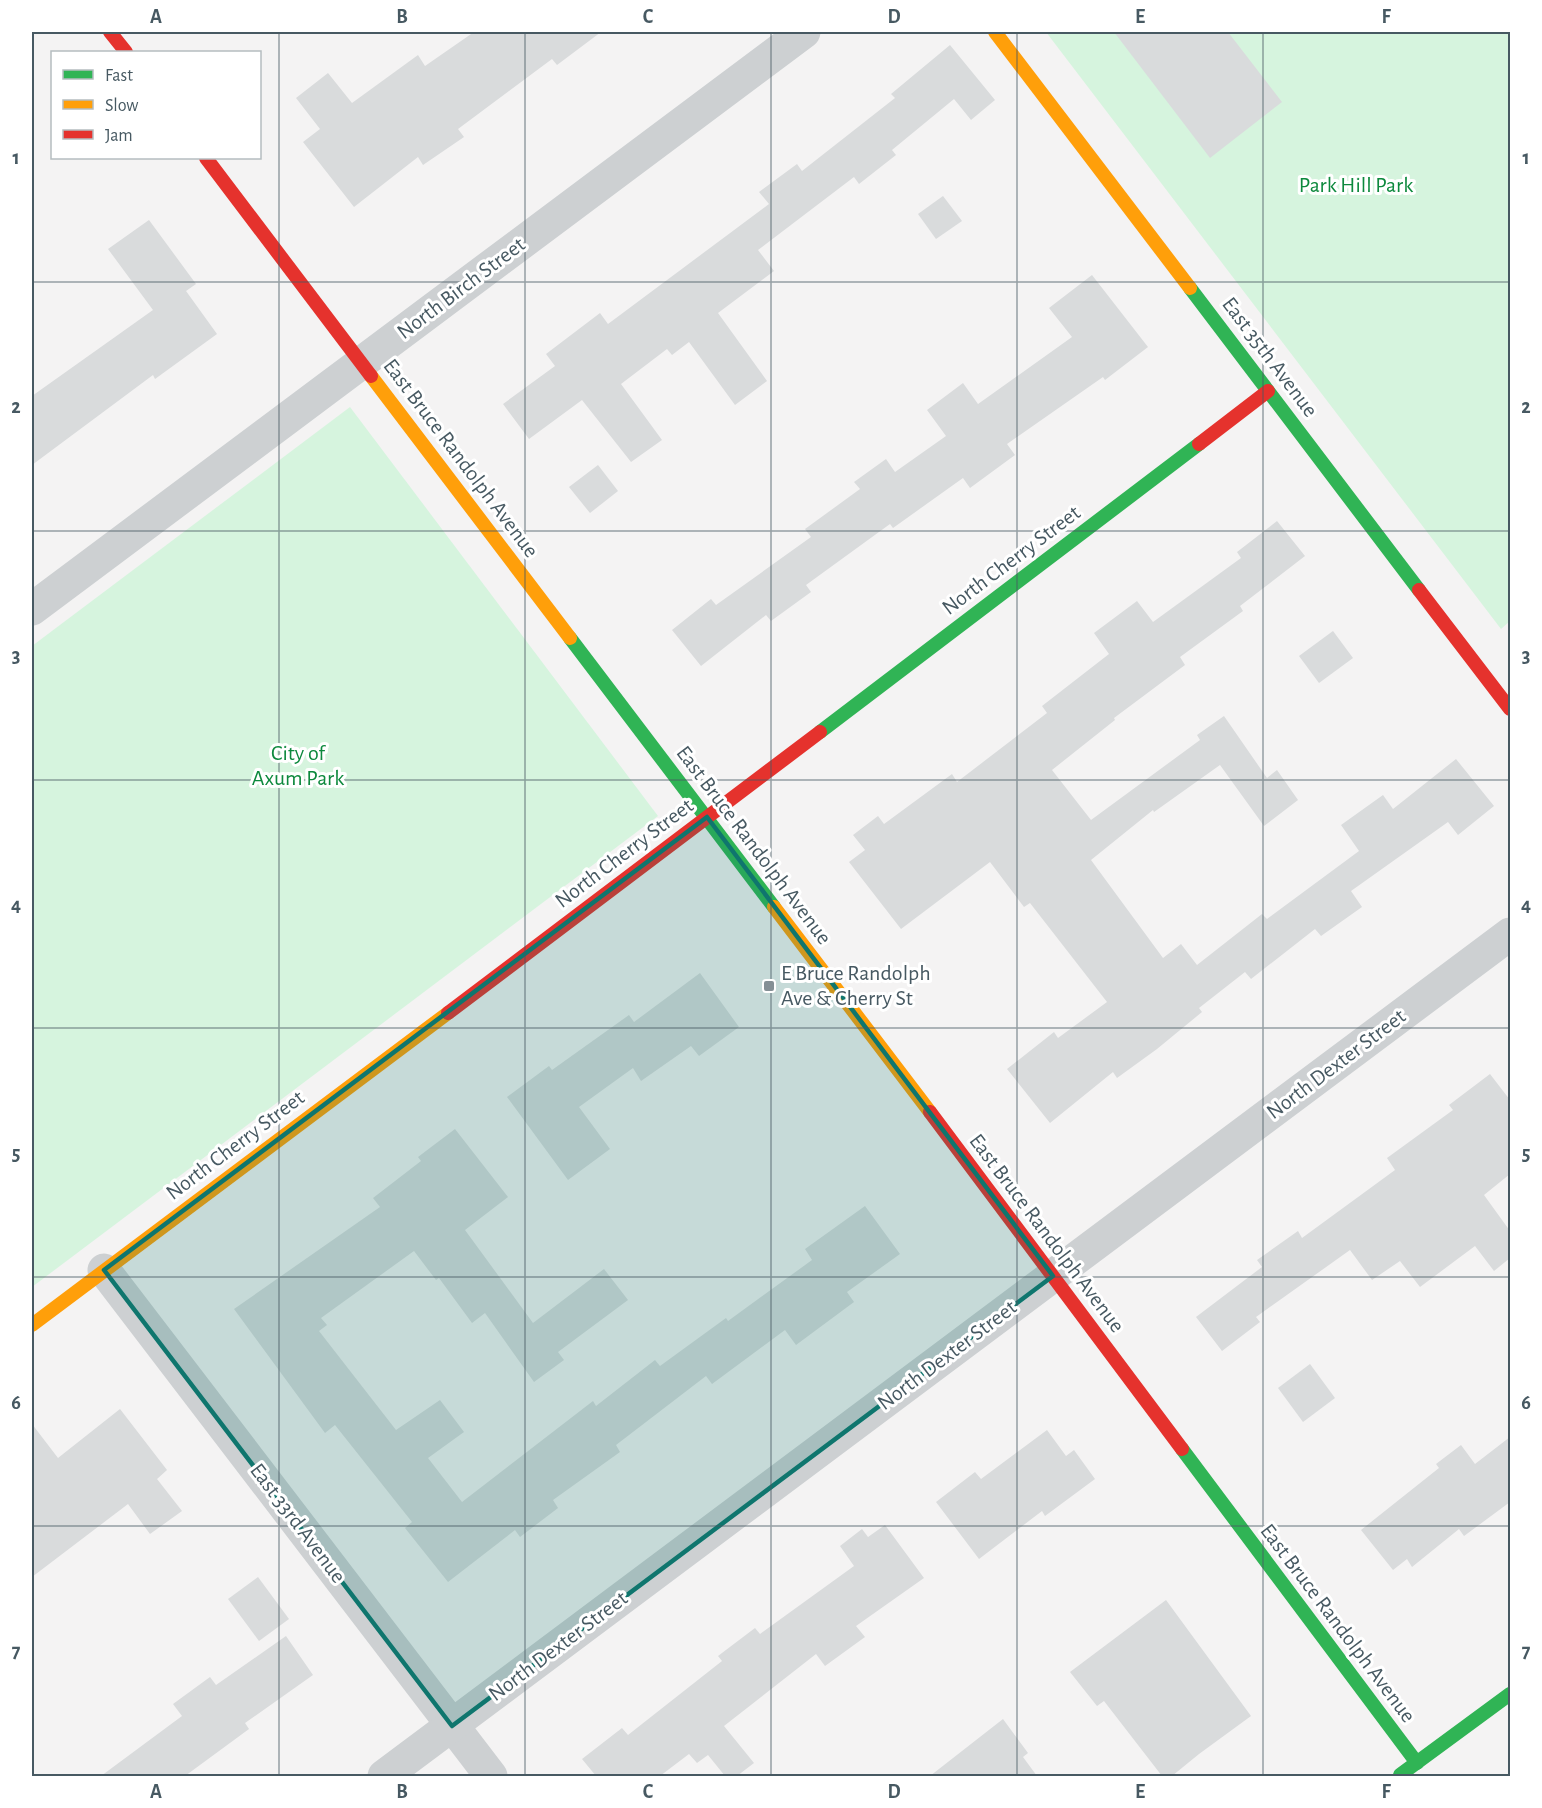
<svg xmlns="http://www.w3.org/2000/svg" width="1542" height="1808" viewBox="0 0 1542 1808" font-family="'Alegreya Sans',sans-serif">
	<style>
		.green { fill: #d6f4de }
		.building { fill: #d9dbdc }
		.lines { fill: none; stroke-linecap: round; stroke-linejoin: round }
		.street { stroke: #cdd0d2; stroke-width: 33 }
		.fast { stroke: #30b455; stroke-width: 14 }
		.slow { stroke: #ff9f0a; stroke-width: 14 }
		.jam { stroke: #e5322d; stroke-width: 14 }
		.marked { fill: #0f766e; fill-opacity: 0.2; stroke: #0f766e; stroke-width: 4.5; stroke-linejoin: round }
		.grid { fill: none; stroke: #475962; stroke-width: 1.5; stroke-opacity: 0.55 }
		.poi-dot { fill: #848f95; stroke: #fff; stroke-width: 2 }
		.labels { text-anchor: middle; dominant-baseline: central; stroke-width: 6; stroke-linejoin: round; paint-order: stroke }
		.park-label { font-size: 22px; fill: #0d893d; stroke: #fff }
		.street-label { font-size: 22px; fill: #475962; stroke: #fff }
		.poi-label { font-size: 22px; fill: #475962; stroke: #fff; text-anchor: start }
		.neatline { fill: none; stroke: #475962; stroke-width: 2 }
		.grid-label { font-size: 20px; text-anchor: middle; font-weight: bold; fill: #475962 }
	</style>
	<rect width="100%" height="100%" fill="#f4f3f3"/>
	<!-- green -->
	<g class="green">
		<path d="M1046 32H1510V621L1501 629Z"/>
		<path d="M350 407 658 816 32 1287V646Z"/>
	</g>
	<!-- building -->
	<g class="building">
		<path d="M474 32H601L557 65 552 59 458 129 464 137 423 165 418 157 354 207 303 142 320 129 296 98 328 73 352 103 418 55 425 66Z"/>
		<path d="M1114 32H1228L1282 102 1210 158Z"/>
		<path d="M950 45 995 100 971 120 954 99 892 150 896 155 859 184 854 177 758 250 774 271 718 313 767 381 735 405 689 342 672 355 667 349 621 384 662 440 631 462 582 400 529 439 503 404 555 366 546 354 600 313 608 324 769 204 759 192 797 164 802 171 895 98 891 94Z"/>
		<path d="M943 196 962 221 936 239 918 214Z"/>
		<path d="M149 220 196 284 186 291 217 334 155 379 153 375 32 465V396L153 310 108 249Z"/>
		<path d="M1092 275 1148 347 1105 380 1103 377 1007 444 1015 455 970 488 963 478 893 528 890 524 806 585 811 592 771 621 766 615 701 666 672 630 711 599 716 605 811 537 805 529 860 489 854 482 886 459 895 472 946 436 927 410 963 383 978 404 1072 337 1049 308Z"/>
		<path d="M598 465 618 491 590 513 569 487Z"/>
		<path d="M1277 521 1305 556 1240 606 1243 611 1180 657 1185 665 1114 718 1115 720 1052 770 1091 820 1200 740 1197 735 1224 716 1267 778 1277 770 1298 800 1264 826 1220 765 1154 812 1153 810 1091 860 1163 958 1181 944 1197 965 1262 914 1267 919 1359 851 1341 825 1383 795 1393 809 1456 759 1494 806 1458 835 1448 822 1351 891 1362 907 1321 936 1315 929 1251 979 1245 972 1199 1008 1202 1012 1157 1049 1117 1078 1113 1072 1050 1123 1007 1069 1054 1032 1058 1038 1107 1002 1030 903 1024 907 990 862 901 929 849 862 865 850 853 835 878 816 884 824 952 774 957 782 1047 713 1042 706 1109 654 1094 633 1137 601 1153 622 1241 558 1237 552Z"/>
		<path d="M1333 631 1353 658 1319 683 1299 656Z"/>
		<path d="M700 973 739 1027 699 1056 691 1046 641 1081 633 1068 579 1107 610 1149 568 1180 507 1097 549 1066 552 1070 629 1015 634 1022Z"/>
		<path d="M1490 1074 1510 1100V1174L1484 1195 1510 1231V1258L1494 1271 1475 1246 1420 1287 1400 1261 1372 1280 1350 1250 1256 1317 1260 1322 1222 1351 1196 1317 1262 1267 1257 1260 1298 1231 1302 1238 1395 1170 1387 1158 1453 1110 1449 1105Z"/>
		<path d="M455 1129 508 1197 465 1230 533 1323 604 1269 628 1300 558 1352 564 1360 534 1382 485 1313 472 1323 439 1278 436 1280 414 1251 321 1318 327 1325 319 1331 396 1430 440 1400 464 1432 428 1458 462 1502 593 1401 596 1406 655 1360 660 1366 726 1318 728 1321 812 1260 805 1249 865 1206 900 1254 847 1292 854 1302 796 1345 785 1330 712 1384 706 1376 616 1445 620 1452 553 1500 558 1508 520 1537 515 1530 448 1582 405 1528 412 1522 335 1425 325 1433 234 1309 380 1207 373 1198 421 1161 418 1157Z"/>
		<path d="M1310 1364 1335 1398 1303 1422 1278 1388Z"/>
		<path d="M120 1409 167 1470 157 1479 182 1511 150 1534 128 1504 32 1577V1424L58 1458Z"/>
		<path d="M1047 1430 1066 1456 1074 1450 1095 1479 1045 1516 1042 1511 979 1559 936 1502 975 1472 981 1479Z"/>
		<path d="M1510 1437V1502L1464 1536 1459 1529 1412 1567 1407 1559 1393 1570 1361 1530 1439 1468 1436 1464 1461 1445 1475 1464Z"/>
		<path d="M885 1525 924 1578 856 1626 865 1637 825 1666 816 1654 724 1726 754 1763 737 1776H725L708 1755 697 1763 689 1754 660 1776H596L582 1759 622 1728 628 1735 722 1661 718 1656 755 1628 760 1634 854 1566 840 1546 862 1529 868 1537Z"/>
		<path d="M258 1577 289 1619 259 1641 228 1599Z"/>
		<path d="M1166 1600 1251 1716 1199 1754 1172 1776H1162L1104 1701 1097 1706 1070 1672Z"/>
		<path d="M286 1636 313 1675 245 1723 249 1729 185 1776H101L182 1716 173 1704 210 1677 216 1685Z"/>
		<path d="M1003 1719 1028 1753 1023 1757 1037 1776H930Z"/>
	</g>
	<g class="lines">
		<!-- street -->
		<g class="street">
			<path d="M32 609 804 32"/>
			<path d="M104 1270 491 1776"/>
			<path d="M384 1776 1510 934"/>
		</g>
		<!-- fast -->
		<g class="fast">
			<path d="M1190 288 1419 590"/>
			<path d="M570 638 774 907"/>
			<path d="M820 732 1199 444"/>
			<path d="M1182 1449 1417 1763"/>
			<path d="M1400 1775 1510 1694"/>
		</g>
		<!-- slow -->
		<g class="slow">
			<path d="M995 32 1190 288"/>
			<path d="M371 376 570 638"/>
			<path d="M774 907 930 1112"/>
			<path d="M32 1325 448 1013"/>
		</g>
		<!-- jam -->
		<g class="jam">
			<path d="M110 32 126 52"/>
			<path d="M206 158 371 376"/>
			<path d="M1199 444 1268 391"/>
			<path d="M1419 590 1510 709"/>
			<path d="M448 1013 820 732"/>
			<path d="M930 1112 1182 1449"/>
		</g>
	</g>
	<!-- marked area -->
	<path class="marked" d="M707 817 1053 1276 452 1726 104 1270Z"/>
	<!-- grid -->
	<path class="grid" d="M279 32V1776M525 32V1776M771 32V1776M1017 32V1776M1263 32V1776M32 282H1510M32 531H1510M32 780H1510M32 1028H1510M32 1277H1510M32 1526H1510"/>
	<!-- markers -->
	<rect class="poi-dot" x="763" y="980" width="12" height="12" rx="3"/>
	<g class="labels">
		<!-- park labels -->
		<g class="park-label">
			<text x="1356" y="185">Park Hill Park</text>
			<text x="298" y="753">City of<tspan x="298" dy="25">Axum Park</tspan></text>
		</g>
		<!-- street labels -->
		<g class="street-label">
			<text transform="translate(461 288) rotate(-37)">North Birch Street</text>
			<text transform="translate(1270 357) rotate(53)">East 35th Avenue</text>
			<text transform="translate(461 458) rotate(53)">East Bruce Randolph Avenue</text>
			<text transform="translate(1011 560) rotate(-37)">North Cherry Street</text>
			<text transform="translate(754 845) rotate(53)">East Bruce Randolph Avenue</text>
			<text transform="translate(624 853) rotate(-37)">North Cherry Street</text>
			<text transform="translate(1336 1064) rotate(-37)">North Dexter Street</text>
			<text transform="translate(235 1145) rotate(-37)">North Cherry Street</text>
			<text transform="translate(1047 1233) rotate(53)">East Bruce Randolph Avenue</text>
			<text transform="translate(947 1355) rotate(-37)">North Dexter Street</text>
			<text transform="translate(298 1523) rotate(53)">East 33rd Avenue</text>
			<text transform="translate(1338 1623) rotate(53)">East Bruce Randolph Avenue</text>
			<text transform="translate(558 1646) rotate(-37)">North Dexter Street</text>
		</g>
		<!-- poi labels -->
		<g class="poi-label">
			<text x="781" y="973">E Bruce Randolph<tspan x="781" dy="25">Ave &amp; Cherry St</tspan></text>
		</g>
	</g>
	<!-- border -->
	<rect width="1542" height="1808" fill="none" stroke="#ffffff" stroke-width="66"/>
	<!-- legend -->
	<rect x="51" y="51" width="210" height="108" fill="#ffffff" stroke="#b5bdc0" stroke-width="1.5"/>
	<rect x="63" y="70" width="30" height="9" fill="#30b455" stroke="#b5bdc0" stroke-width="1.5"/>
	<text x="105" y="81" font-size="18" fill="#475962">Fast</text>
	<rect x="63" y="100" width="30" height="9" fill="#ff9f0a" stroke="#b5bdc0" stroke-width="1.5"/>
	<text x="105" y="111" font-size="18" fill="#475962">Slow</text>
	<rect x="63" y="130" width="30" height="9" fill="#e5322d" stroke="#b5bdc0" stroke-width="1.5"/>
	<text x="105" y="141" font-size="18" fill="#475962">Jam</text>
	<rect x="33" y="33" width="1476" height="1742" class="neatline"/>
	<g class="grid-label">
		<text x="156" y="23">A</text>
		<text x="402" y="23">B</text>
		<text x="648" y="23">C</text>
		<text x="894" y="23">D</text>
		<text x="1140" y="23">E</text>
		<text x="1386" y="23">F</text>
		<text x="16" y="164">1</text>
		<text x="1526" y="164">1</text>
		<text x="16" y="413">2</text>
		<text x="1526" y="413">2</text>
		<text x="16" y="662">3</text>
		<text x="1526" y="662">3</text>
		<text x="16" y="911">4</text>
		<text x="1526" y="911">4</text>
		<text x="16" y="1160">5</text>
		<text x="1526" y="1160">5</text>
		<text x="16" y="1409">6</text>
		<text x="1526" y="1409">6</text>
		<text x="16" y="1657">7</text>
		<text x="1526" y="1657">7</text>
		<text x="156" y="1798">A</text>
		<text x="402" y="1798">B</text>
		<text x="648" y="1798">C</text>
		<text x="894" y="1798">D</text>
		<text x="1140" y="1798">E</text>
		<text x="1386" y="1798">F</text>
	</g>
</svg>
